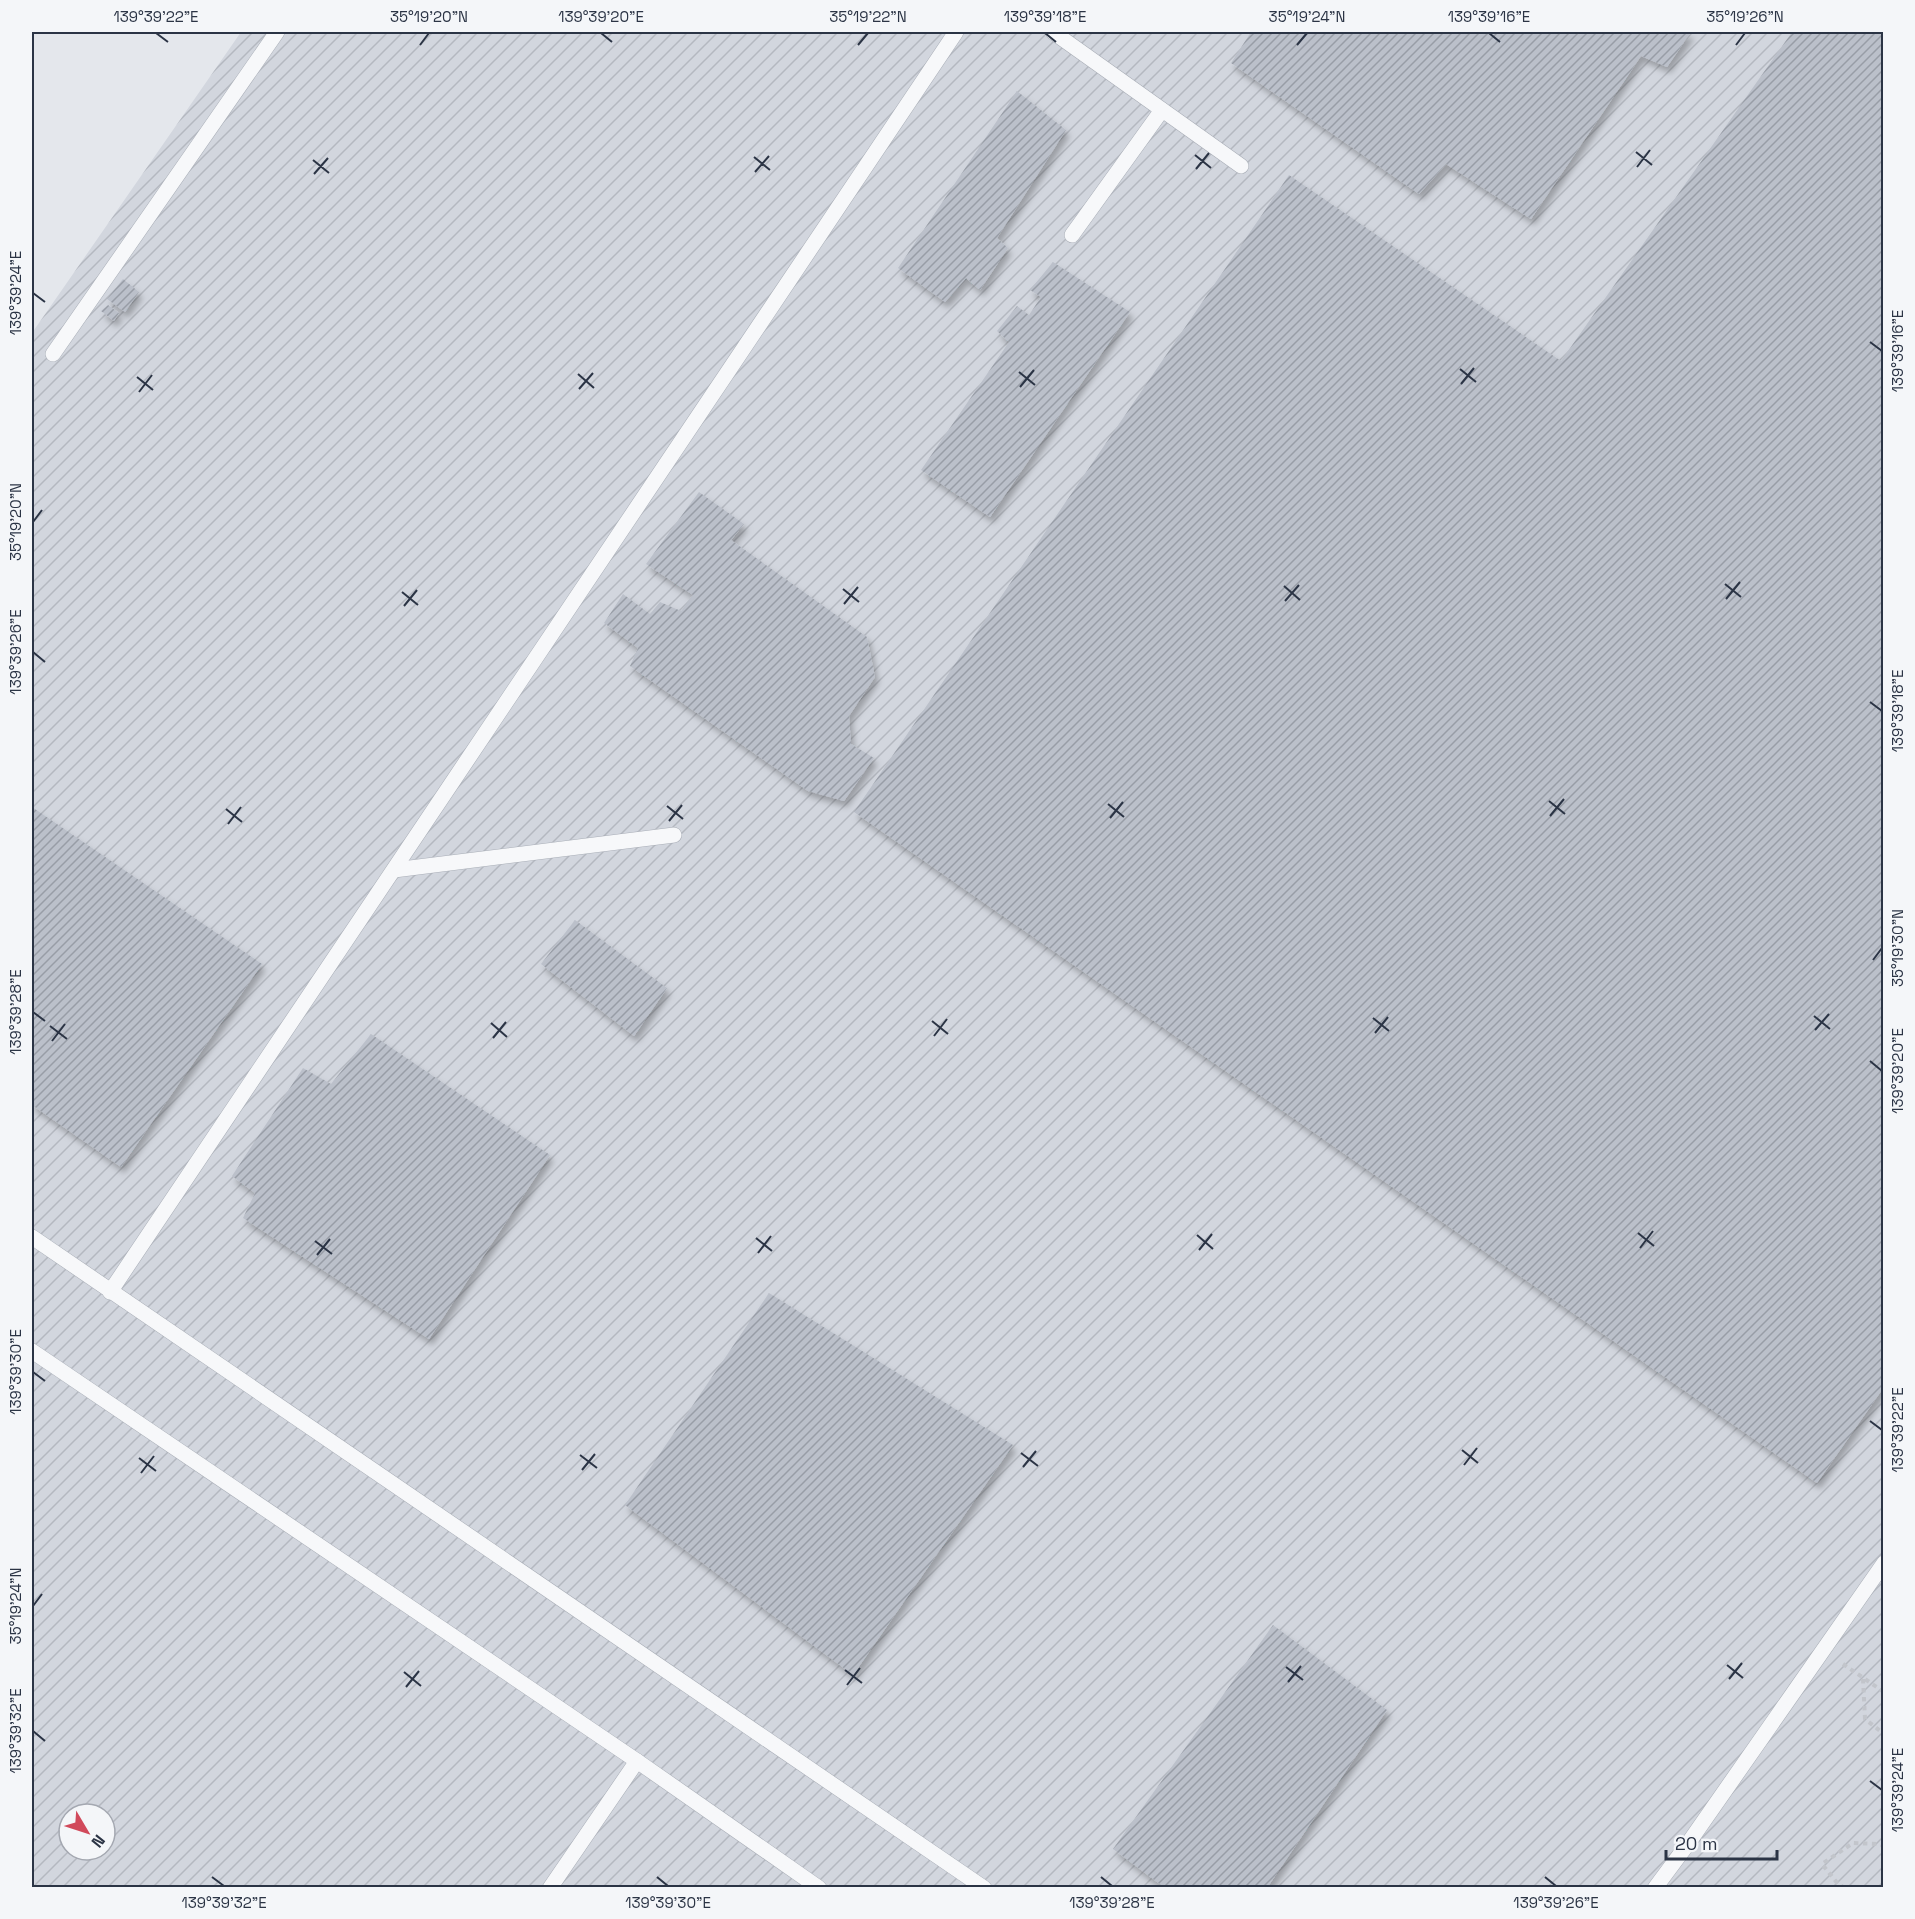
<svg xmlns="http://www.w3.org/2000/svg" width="1915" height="1919" viewBox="0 0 1915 1919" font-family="'Space Grotesk',sans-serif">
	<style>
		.industrial { fill: url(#industrial-furrows); fill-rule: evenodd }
		.building { fill: url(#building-hatch); filter: url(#shadow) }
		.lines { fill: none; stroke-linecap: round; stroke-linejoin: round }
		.lane-casing { stroke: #a9aeb7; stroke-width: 16 }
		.path { stroke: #c2c5cb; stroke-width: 4; stroke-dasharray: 4.5 4.5; stroke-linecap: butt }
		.lane { stroke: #f7f8fa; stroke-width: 15 }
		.ticks { fill: none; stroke: #2b3445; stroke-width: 2 }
		.neatline { fill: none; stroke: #2b3445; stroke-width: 2 }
		.ticks-label { font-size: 15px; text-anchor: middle; fill: #2b3445 }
	</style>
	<defs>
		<pattern id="industrial-furrows" width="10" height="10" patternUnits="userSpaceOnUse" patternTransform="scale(1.5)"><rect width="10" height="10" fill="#d2d6de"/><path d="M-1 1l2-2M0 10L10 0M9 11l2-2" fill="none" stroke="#b4b8c0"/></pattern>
		<pattern id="building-hatch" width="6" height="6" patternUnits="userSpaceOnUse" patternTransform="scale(1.5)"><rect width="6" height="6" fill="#bbc0ca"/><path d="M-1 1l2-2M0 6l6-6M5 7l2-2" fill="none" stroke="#989da6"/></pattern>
		<filter id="shadow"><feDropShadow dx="3.5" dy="6" stdDeviation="3" flood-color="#0004"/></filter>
	</defs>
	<rect width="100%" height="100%" fill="#e4e7ec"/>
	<!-- industrial -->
	<path class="industrial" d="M241 32H1883V1887L32 1888V333ZM69 1814H105V1850H69Z"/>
	<!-- building -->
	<g class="building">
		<path d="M1251 32H1691L1667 67 1641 56 1531 219 1446 164 1419 194 1231 63Z"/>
		<path d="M1792 32H1884V1387L1817 1483 854 812 1289 175 1561 361Z"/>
		<path d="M1017 91 1066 130 997 238 1008 248 980 290 966 278 945 302 898 268Z"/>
		<path d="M1053 262 1130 312 990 517 921 470 1009 342 997 331 1017 306 1029 315 1041 297 1030 290Z"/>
		<path d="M123 279 139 292 125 312 107 299Z"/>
		<path d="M108 305 119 313 114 321 101 311Z"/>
		<path d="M699 492 744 524 731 540 867 637 875 677 849 716 851 744 874 758 844 801 808 791 630 666 638 648 604 623 623 594 650 614 660 602 681 611 693 595 646 564Z"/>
		<path d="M32 807 262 964 121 1167 32 1105Z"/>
		<path d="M575 920 667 988 634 1036 541 964Z"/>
		<path d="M371 1034 550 1155 429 1339 243 1218 255 1193 232 1176 303 1068 331 1084Z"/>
		<path d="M769 1293 1013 1445 853 1675 625 1505Z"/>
		<path d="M1273 1625 1387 1710 1267 1888H1165L1113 1849Z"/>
	</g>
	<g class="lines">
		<defs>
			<g id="lane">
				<path d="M1053 32 1241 166"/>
				<path d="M1072 235 1162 110"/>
				<path d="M53 354 277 32"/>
				<path d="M394 870 674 835"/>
				<path d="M32 1237 984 1888"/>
				<path d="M110 1292 956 32"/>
				<path d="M32 1351 637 1761 819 1888"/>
				<path d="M550 1888 637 1761"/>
				<path d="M1655 1888 1687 1845 1884 1563"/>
			</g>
		</defs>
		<!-- lane casing -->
		<use href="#lane" class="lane-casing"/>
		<!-- path -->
		<g class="path">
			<path d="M1843 1664 1884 1692"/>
			<path d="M1863 1679 1865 1719 1884 1734"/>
			<path d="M1845 1888 1838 1884 1822 1864 1853 1843 1879 1844 1884 1846"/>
		</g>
		<!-- lane -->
		<use href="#lane" class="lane"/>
	</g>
	<!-- ticks -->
	<path class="ticks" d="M156 33 168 42M601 33 612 42M1045 33 1056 42M1489 33 1500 42M420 45 429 33M858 45 868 33M1297 45 1307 33M1736 45 1745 33M1636 152 1652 165M1195 155 1211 168M754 157 770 170M313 160 329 173M1637 167 1650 150M1196 169 1209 153M755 172 769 156M314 174 328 158M33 293 45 302M1870 342 1882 351M1460 369 1476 382M1019 372 1035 385M578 374 594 388M137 377 153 390M1461 384 1474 368M1020 387 1034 370M579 389 593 373M139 392 152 375M33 522 42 510M1725 584 1741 597M1284 586 1300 600M843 589 859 602M402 592 418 605M1726 599 1740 582M1285 601 1299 585M844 604 858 587M404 606 417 590M33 652 45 662M1870 702 1882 711M1549 801 1565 814M1108 804 1124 817M667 806 683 819M226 809 242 822M1550 816 1564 799M1110 818 1123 802M669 821 682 805M228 824 241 807M1873 960 1882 948M33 1012 45 1021M1814 1016 1830 1029M1373 1018 1389 1031M932 1021 948 1034M491 1023 507 1037M50 1026 67 1039M1815 1030 1829 1014M1375 1033 1388 1017M934 1036 947 1019M493 1038 506 1022M52 1041 65 1024M1870 1061 1882 1071M1638 1233 1654 1246M1197 1235 1213 1249M756 1238 772 1251M315 1241 332 1254M1640 1248 1653 1231M1199 1250 1212 1234M758 1253 771 1236M317 1255 330 1239M33 1372 45 1381M1870 1421 1882 1430M1462 1450 1478 1463M1021 1453 1038 1466M580 1455 597 1468M139 1458 156 1471M1464 1465 1477 1448M1023 1467 1036 1451M582 1470 595 1454M141 1473 154 1456M33 1606 42 1594M1727 1665 1743 1678M1286 1667 1303 1680M845 1670 862 1683M404 1672 421 1686M1729 1679 1742 1663M1288 1682 1301 1666M847 1685 860 1668M406 1687 419 1671M33 1731 45 1741M1870 1781 1882 1790M212 1877 224 1886M657 1877 668 1886M1101 1877 1112 1886M1545 1877 1556 1886"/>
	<!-- border -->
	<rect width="1915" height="1919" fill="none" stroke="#f4f6f9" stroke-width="66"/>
	<!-- north arrow -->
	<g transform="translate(87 1832) rotate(129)"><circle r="28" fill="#f4f6f9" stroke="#a4a8b1" stroke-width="1.5"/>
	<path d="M0-4.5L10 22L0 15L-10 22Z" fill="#d1495b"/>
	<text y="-9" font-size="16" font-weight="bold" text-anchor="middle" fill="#2b3445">N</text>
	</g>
	<!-- scale -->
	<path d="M1666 1850v9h111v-9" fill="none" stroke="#2b3445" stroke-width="3"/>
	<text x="1675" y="1850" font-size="18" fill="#2b3445" stroke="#f4f6f9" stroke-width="4.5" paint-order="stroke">20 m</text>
	<rect x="33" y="33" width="1849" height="1853" class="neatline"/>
	<g class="ticks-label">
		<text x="156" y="22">139°39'22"E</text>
		<text x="429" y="22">35°19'20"N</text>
		<text x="601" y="22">139°39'20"E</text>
		<text x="868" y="22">35°19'22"N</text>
		<text x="1045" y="22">139°39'18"E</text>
		<text x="1307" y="22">35°19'24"N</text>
		<text x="1489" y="22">139°39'16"E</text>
		<text x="1745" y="22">35°19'26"N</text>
		<text transform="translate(16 293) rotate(-90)" y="5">139°39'24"E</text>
		<text transform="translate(1898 351) rotate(-90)" y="5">139°39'16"E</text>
		<text transform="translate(16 522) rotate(-90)" y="5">35°19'20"N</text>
		<text transform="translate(16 652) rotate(-90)" y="5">139°39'26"E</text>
		<text transform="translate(1898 711) rotate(-90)" y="5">139°39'18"E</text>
		<text transform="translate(1898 948) rotate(-90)" y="5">35°19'30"N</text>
		<text transform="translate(16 1012) rotate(-90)" y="5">139°39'28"E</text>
		<text transform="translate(1898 1071) rotate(-90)" y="5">139°39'20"E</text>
		<text transform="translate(16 1372) rotate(-90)" y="5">139°39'30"E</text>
		<text transform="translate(1898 1430) rotate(-90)" y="5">139°39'22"E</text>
		<text transform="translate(16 1606) rotate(-90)" y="5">35°19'24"N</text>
		<text transform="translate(16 1731) rotate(-90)" y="5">139°39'32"E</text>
		<text transform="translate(1898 1790) rotate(-90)" y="5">139°39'24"E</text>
		<text x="224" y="1908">139°39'32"E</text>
		<text x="668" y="1908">139°39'30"E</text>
		<text x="1112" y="1908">139°39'28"E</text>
		<text x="1556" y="1908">139°39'26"E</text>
	</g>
</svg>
